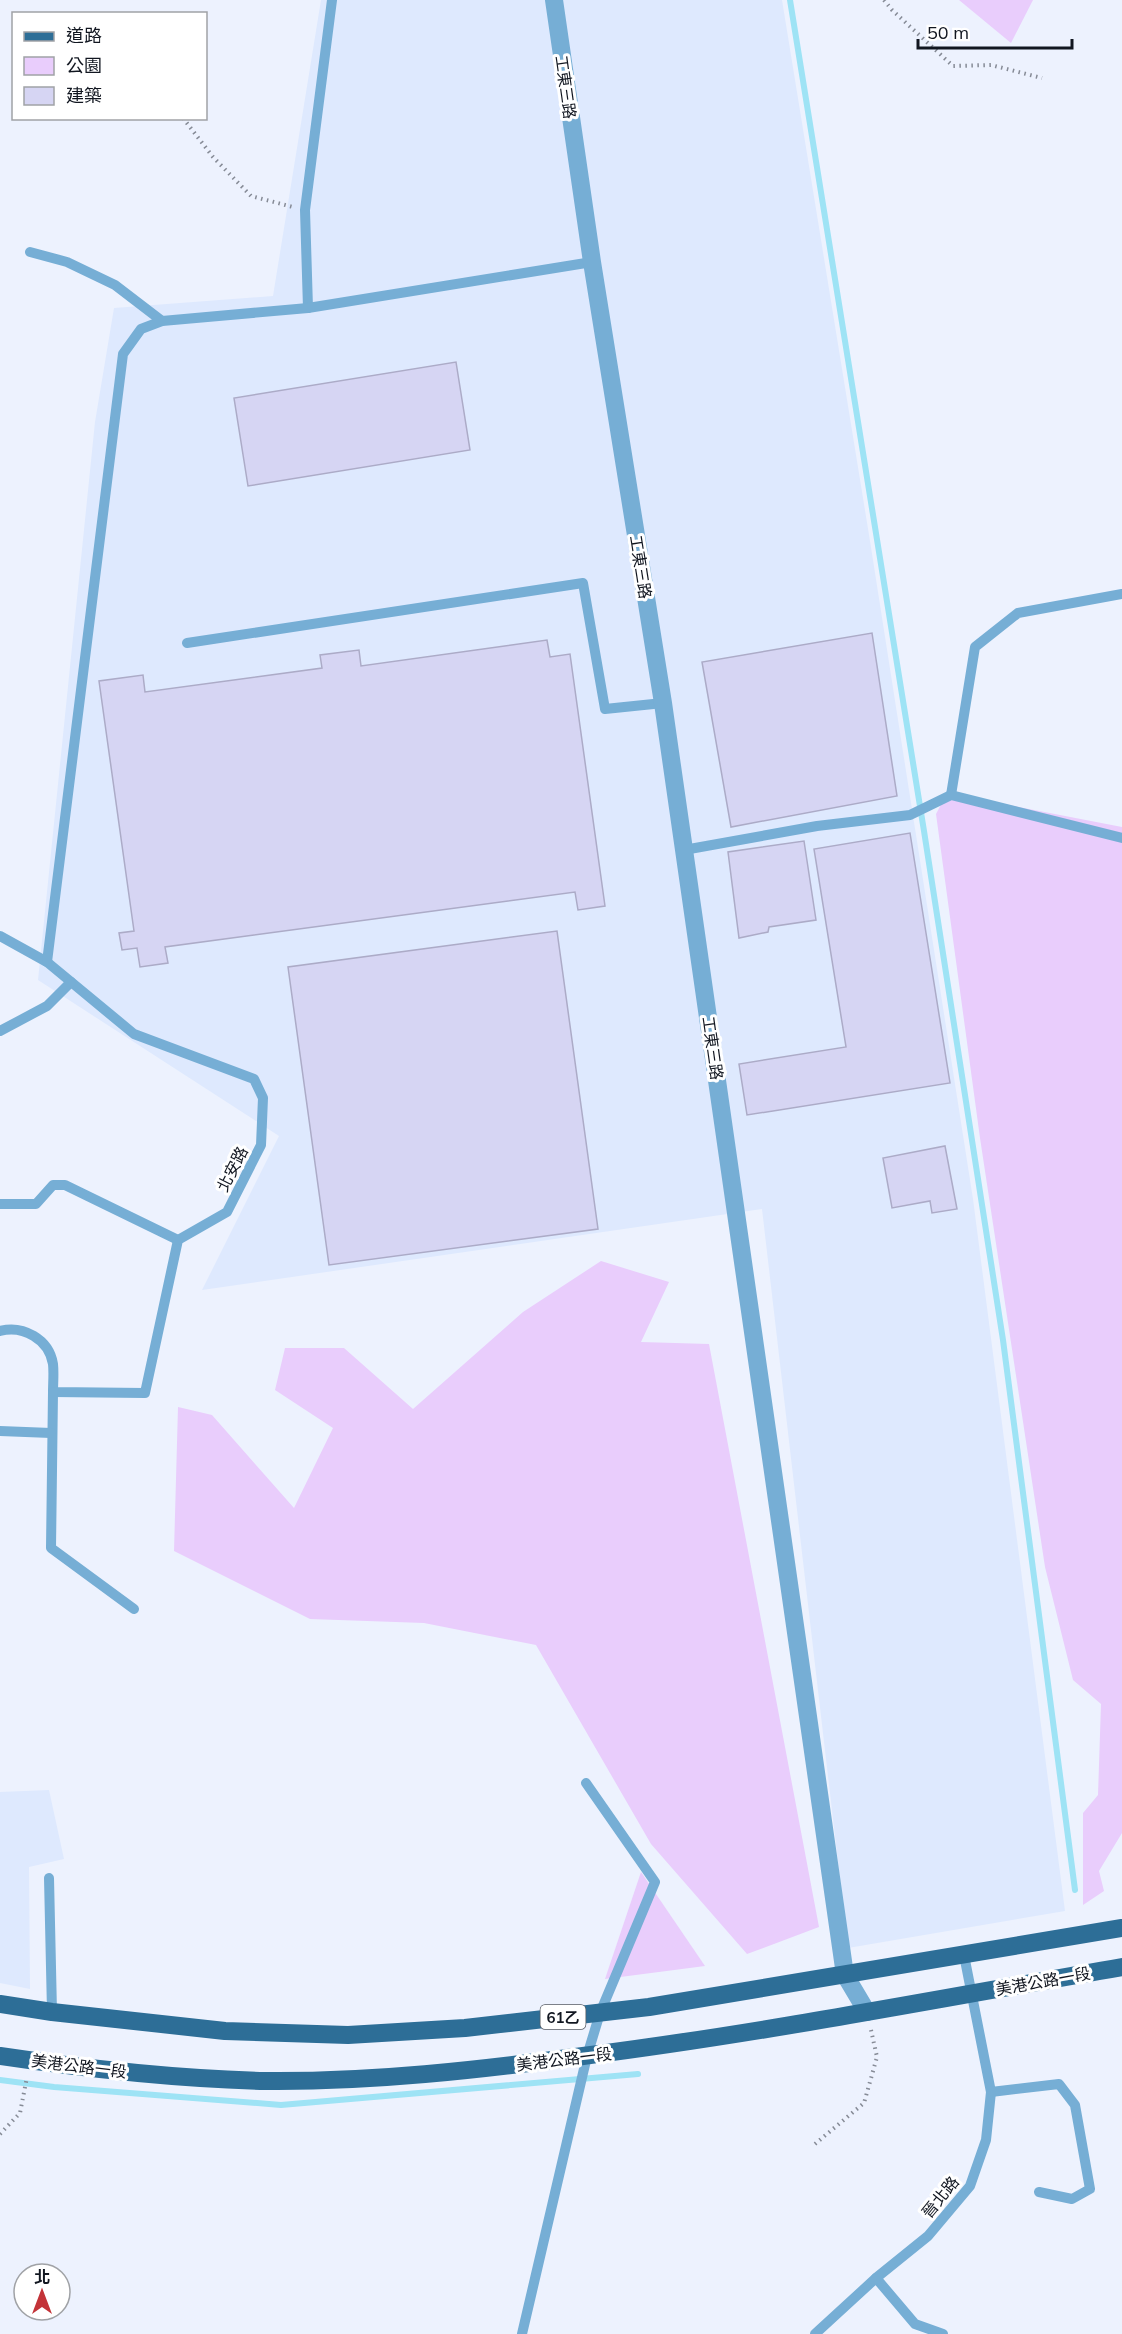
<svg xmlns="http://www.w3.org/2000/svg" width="1122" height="2334" viewBox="0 0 1122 2334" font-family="Mulish,'Noto Sans TC',sans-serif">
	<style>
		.built { fill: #dee9fe }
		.green { fill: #e9cdfc }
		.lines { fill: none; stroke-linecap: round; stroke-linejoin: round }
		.stream { stroke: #9ee3f5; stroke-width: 6 }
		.building { fill: #d6d5f3; stroke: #acabc7; stroke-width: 1.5 }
		.path { stroke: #868b96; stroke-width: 4; stroke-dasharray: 1.5 4.5; stroke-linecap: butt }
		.lane { stroke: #76aed5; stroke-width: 10 }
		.street { stroke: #76aed5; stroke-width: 18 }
		.primary { stroke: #2d6e97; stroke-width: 18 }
		.labels { text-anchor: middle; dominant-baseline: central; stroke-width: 6; stroke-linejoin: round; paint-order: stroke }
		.shield { fill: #fff; stroke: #585c63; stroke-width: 1.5 }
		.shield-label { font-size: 15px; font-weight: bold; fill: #111620 }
		.street-label { font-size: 16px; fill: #111620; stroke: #fff }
	</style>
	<rect width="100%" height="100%" fill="#edf2fe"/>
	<!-- built -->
	<g class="built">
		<path d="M321 0H782L870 541 973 1199 1065 1911 848 1948 762 1209 202 1290 279 1136 38 980 95 422 114 308 273 296Z"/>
		<path d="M49 1790 64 1859 29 1867 30 1989 0 1983V1792Z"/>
	</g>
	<!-- green -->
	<g class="green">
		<path d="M959 0H1033L1011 43Z"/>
		<path d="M947 793 1122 827V1833L1099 1871 1104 1891 1083 1905V1813L1098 1795 1101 1704 1073 1680 1045 1567 980 1138 936 814Z"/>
		<path d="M601 1261 669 1282 641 1342 709 1344 819 1927 747 1954 651 1844 536 1645 424 1623 310 1619 174 1551 178 1407 212 1415 294 1508 333 1428 275 1390 285 1348H344L413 1409 523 1312Z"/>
		<path d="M641 1872 705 1966 605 1979Z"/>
	</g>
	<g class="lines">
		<!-- stream -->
		<g class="stream">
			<path d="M790 0 924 831 1003 1340 1075 1890"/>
			<path d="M0 2080 54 2087 281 2105 638 2074"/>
		</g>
	</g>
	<!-- building -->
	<g class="building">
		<path d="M456 362 470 450 248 486 234 398Z"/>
		<path d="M872 633 897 796 731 827 702 662Z"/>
		<path d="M547 640 550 657 570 654 605 906 578 910 575 892 165 947 168 963 140 967 137 948 122 950 119 933 134 931 99 681 143 675 145 692 322 668 320 655 359 650 361 666Z"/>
		<path d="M910 833 950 1083 747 1115 739 1064 846 1047 814 849Z"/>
		<path d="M804 841 816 920 769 927 768 932 739 938 728 852Z"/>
		<path d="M557 931 598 1229 329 1265 288 967Z"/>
		<path d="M945 1146 957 1209 932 1213 930 1201 892 1208 883 1158Z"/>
	</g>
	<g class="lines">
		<!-- path -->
		<g class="path">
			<path d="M884 0 892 10 953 66 991 65 1042 78"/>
			<path d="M183 118 213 157 251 196 293 207"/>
			<path d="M0 2134 20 2113 27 2077"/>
			<path d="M815 2144 864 2103 877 2057 871 2030"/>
		</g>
		<!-- lane -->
		<g class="lane">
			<path d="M30 252 67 262 115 285 162 321"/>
			<path d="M308 308 305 210 332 0"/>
			<path d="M187 643 583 583 605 709 663 703"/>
			<path d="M951 795 975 647 1018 613 1122 594"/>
			<path d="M684 850 817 826 910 815 951 795 1122 838"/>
			<path d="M0 936 47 962 134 1034 254 1079 263 1098 261 1145 227 1212 178 1240 145 1393 53 1392C53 1383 54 1373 53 1364 49 1339 23 1325 0 1331"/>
			<path d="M47 962 123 354 141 329 162 321 308 308 592 262"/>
			<path d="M0 1031 47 1006 71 982"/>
			<path d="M0 1204H36L53 1185H65L178 1240"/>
			<path d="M53 1392 51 1548 134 1609"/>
			<path d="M0 1431 51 1433"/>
			<path d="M49 1878 52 2012"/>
			<path d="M991 2092 1059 2084 1075 2105 1090 2189 1072 2199 1039 2192"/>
			<path d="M876 2278 915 2324 943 2334"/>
			<path d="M522 2334 587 2056 600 2013 655 1882 586 1783"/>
			<path d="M815 2334 876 2278 928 2236 970 2186 986 2140 991 2092 964 1955"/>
		</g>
		<!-- street -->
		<path class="street" d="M554 0 592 262 663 703 845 1975 867 2012"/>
		<!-- primary -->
		<g class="primary">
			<path d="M0 2004 52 2012 225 2031 348 2035 465 2028 649 2007 1122 1928"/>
			<path d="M0 2056C87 2069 178 2079 266 2081 372 2082 478 2070 583 2056 764 2033 943 1998 1122 1967"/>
		</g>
	</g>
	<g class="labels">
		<!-- shield labels -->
		<rect class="shield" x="540.5" y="2005" width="45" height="24" rx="4.5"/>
		<g class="shield-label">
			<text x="563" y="2017">61乙</text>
		</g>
		<!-- street labels -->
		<g class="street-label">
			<text transform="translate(566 87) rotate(82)">工東三路</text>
			<text transform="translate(641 567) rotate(81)">工東三路</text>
			<text transform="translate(713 1048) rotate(82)">工東三路</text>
			<text transform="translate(232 1169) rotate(-63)">北安路</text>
			<text transform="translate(1043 1981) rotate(-10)">美港公路一段</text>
			<text transform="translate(564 2059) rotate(-7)">美港公路一段</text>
			<text transform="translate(79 2066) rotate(7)">美港公路一段</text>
			<text transform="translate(940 2197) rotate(-51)">晉北路</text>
		</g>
	</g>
	<!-- legend -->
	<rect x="12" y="12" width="195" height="108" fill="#ffffff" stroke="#a0a2a6" stroke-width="1.5"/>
	<rect x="24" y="32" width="30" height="9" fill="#2d6e97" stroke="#a0a2a6" stroke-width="1.5"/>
	<text x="66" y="42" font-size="18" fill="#111620">道路</text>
	<rect x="24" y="57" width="30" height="18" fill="#e9cdfc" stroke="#a0a2a6" stroke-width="1.5"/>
	<text x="66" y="72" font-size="18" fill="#111620">公園</text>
	<rect x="24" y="87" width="30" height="18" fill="#d6d5f3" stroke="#a0a2a6" stroke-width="1.5"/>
	<text x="66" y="102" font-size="18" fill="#111620">建築</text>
	<!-- north arrow -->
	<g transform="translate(42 2292)"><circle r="28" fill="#ffffff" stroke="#a0a2a6" stroke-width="1.5"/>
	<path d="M0-4.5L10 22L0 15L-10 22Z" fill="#c33338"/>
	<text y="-9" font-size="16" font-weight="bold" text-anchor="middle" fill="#111620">北</text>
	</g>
	<!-- scale -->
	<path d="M918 39v9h154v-9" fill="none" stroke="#111620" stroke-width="3"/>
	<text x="927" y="39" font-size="18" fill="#111620" stroke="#ffffff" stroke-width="4.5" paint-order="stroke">50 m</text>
</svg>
